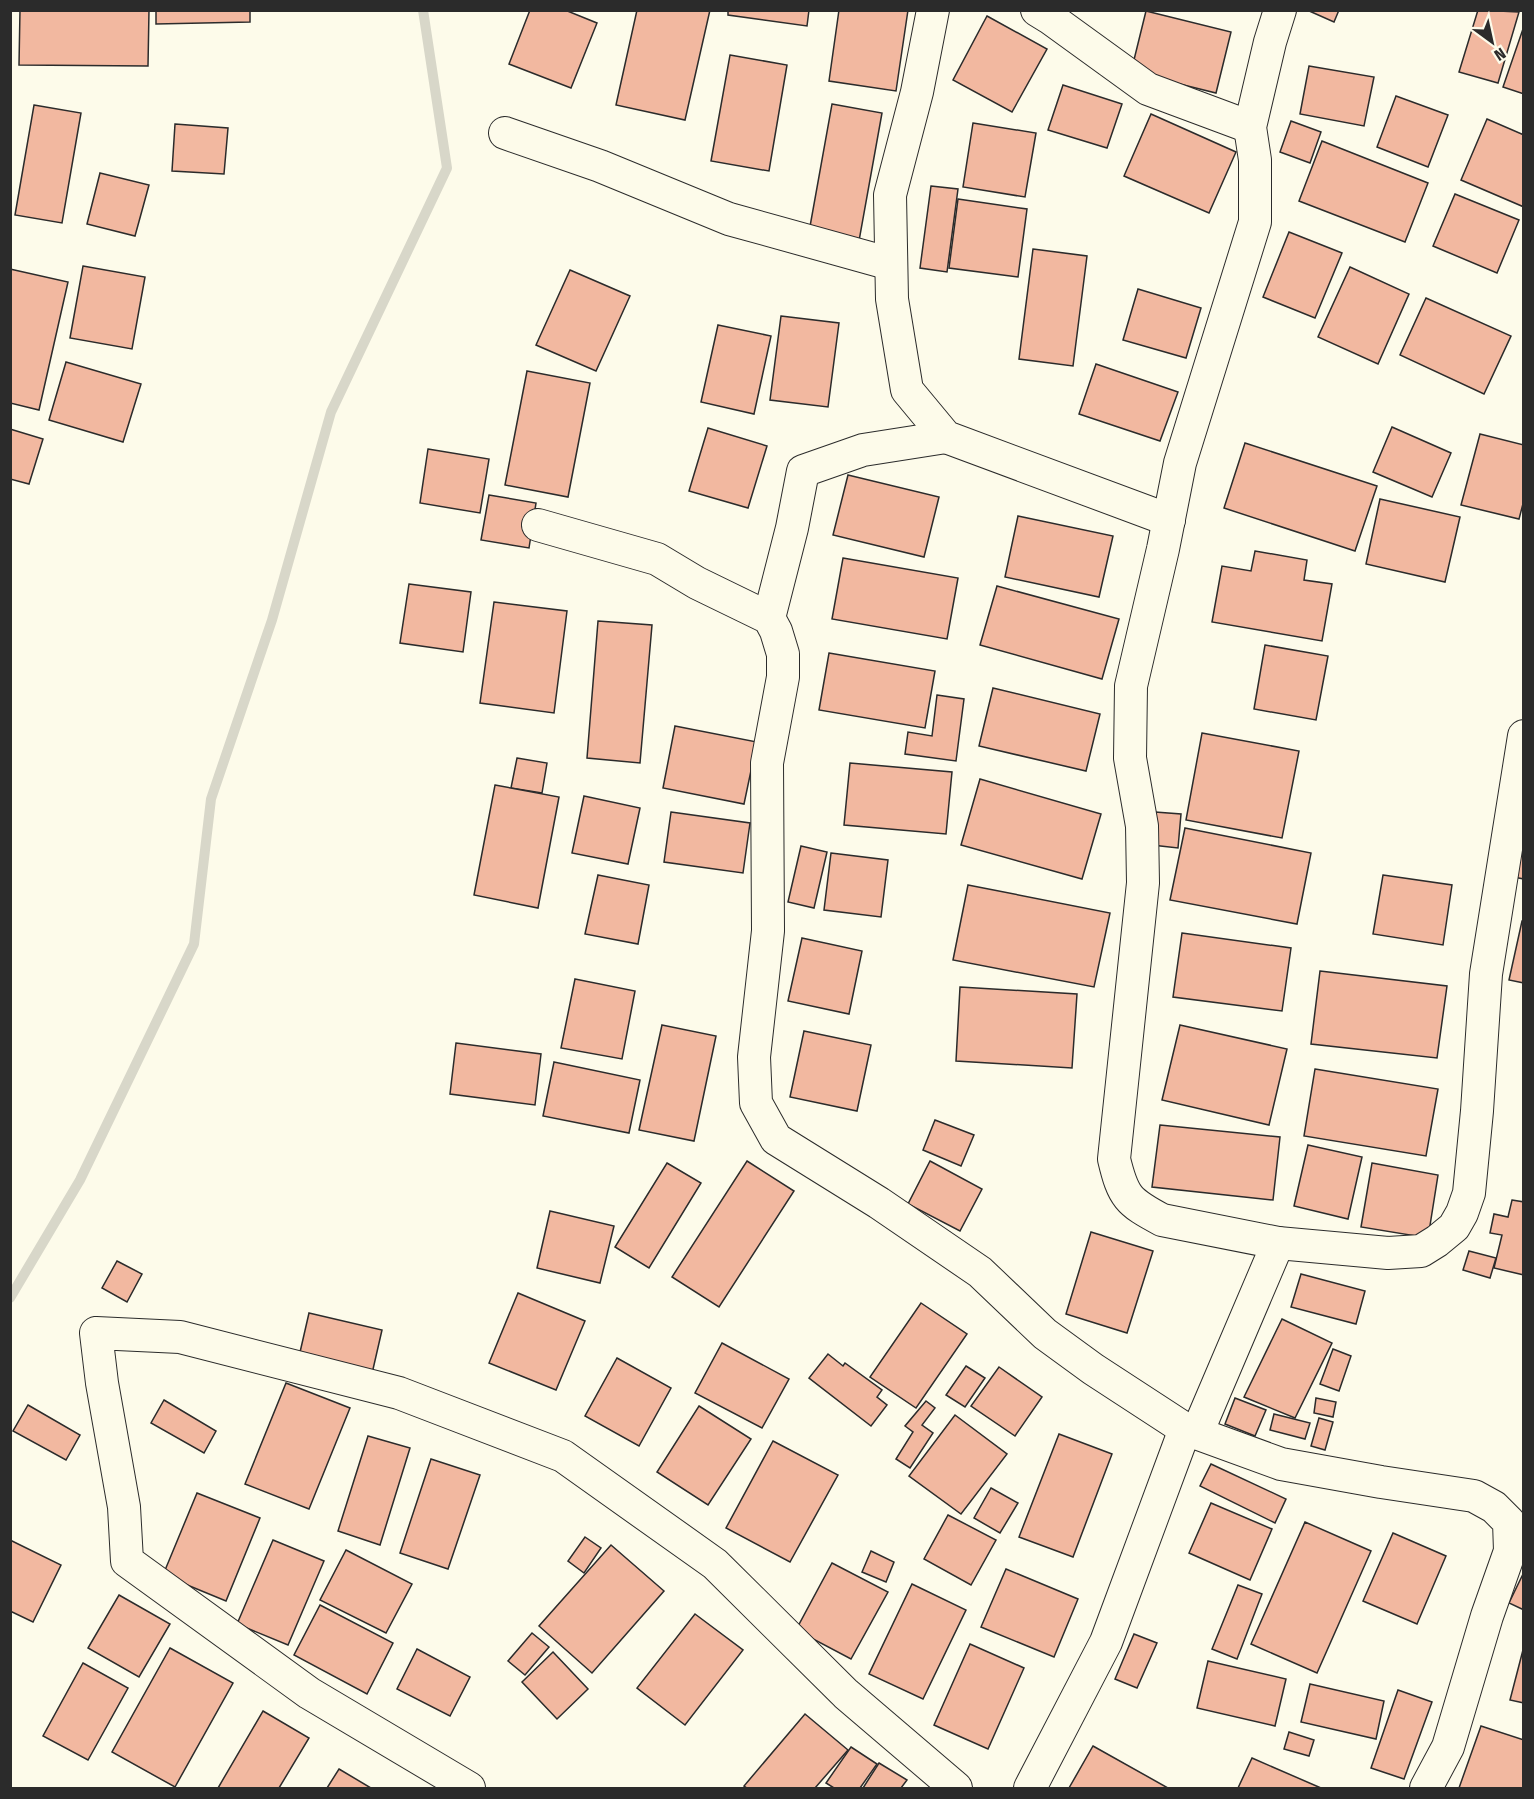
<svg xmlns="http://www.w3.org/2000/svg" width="1534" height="1799" viewBox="0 0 1534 1799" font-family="'Fira Sans Condensed',sans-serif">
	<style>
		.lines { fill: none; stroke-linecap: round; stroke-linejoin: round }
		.stream { stroke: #d8d7c9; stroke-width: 10 }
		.building { fill: #f2b8a0; stroke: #2b2b2b; stroke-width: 1.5 }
		.minor-casing { stroke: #2b2b2b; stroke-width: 34 }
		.minor { stroke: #fdfbea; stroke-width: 32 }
	</style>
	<rect width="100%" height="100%" fill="#fdfbea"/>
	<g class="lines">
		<!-- stream -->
		<path class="stream" d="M10 1298 80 1180 194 944 211 799 272 620 331 412 447 168 423 10"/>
	</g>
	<!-- building -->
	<g class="building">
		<path d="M20 10H149L148 66 19 65Z"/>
		<path d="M156 10H250V22L156 24Z"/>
		<path d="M530 10H565L597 23 571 88 509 64Z"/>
		<path d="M637 10H710L685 120 616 105Z"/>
		<path d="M728 10H809L807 26 728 15Z"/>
		<path d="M839 10H908L896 91 829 81Z"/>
		<path d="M1307 10H1339L1334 22Z"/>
		<path d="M1478 10 1519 12 1498 83 1459 72Z"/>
		<path d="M1146 11 1231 32 1216 93 1131 72Z"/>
		<path d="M987 16 1047 49 1012 112 953 80Z"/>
		<path d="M1524 26V94L1503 87Z"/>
		<path d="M730 55 787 65 769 171 711 161Z"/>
		<path d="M1309 66 1374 77 1364 126 1300 114Z"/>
		<path d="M1063 85 1122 104 1107 148 1048 130Z"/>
		<path d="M1396 96 1448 115 1428 167 1377 147Z"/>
		<path d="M832 104 882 113 859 241 809 232Z"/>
		<path d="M34 105 81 113 62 223 15 215Z"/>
		<path d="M1151 114 1236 152 1209 213 1124 176Z"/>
		<path d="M1487 119 1524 135V207L1461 180Z"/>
		<path d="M1291 121 1321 132 1310 163 1280 152Z"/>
		<path d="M973 123 1036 133 1025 197 963 187Z"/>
		<path d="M175 124 228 128 224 174 172 171Z"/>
		<path d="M1322 141 1428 183 1405 242 1299 201Z"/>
		<path d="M100 173 149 185 135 236 87 224Z"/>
		<path d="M931 186 958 189 947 272 920 268Z"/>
		<path d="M1455 194 1519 220 1497 273 1433 246Z"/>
		<path d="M958 199 1027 209 1018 277 949 268Z"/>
		<path d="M1289 232 1342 253 1315 318 1263 297Z"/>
		<path d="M1033 249 1087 256 1073 366 1019 359Z"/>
		<path d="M83 266 145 277 132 349 70 338Z"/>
		<path d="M1350 267 1409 294 1378 364 1318 337Z"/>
		<path d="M10 269 68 282 39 410 10 403Z"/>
		<path d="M570 270 630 296 596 371 536 345Z"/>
		<path d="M1138 289 1201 308 1186 358 1123 340Z"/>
		<path d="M1426 298 1511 336 1484 394 1400 355Z"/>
		<path d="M781 316 839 323 828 407 770 400Z"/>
		<path d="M718 325 771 336 754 414 701 402Z"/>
		<path d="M66 362 141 384 123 442 49 420Z"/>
		<path d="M1096 364 1178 392 1160 441 1079 414Z"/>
		<path d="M527 371 590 383 568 497 505 485Z"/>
		<path d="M1392 427 1451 453 1432 497 1373 472Z"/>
		<path d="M708 428 767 446 748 508 689 491Z"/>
		<path d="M10 429 43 439 29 484 10 479Z"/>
		<path d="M1480 434 1524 445V500L1519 519 1461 505Z"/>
		<path d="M1245 443 1377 486 1355 551 1224 508Z"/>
		<path d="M428 449 489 459 480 513 420 503Z"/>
		<path d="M848 475 939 497 924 557 833 535Z"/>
		<path d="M489 495 536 503 529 548 481 540Z"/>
		<path d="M1380 499 1460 517 1445 582 1366 564Z"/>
		<path d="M1018 516 1113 536 1099 597 1005 577Z"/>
		<path d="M1255 551 1307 560 1304 580 1332 584 1322 641 1212 622 1222 566 1251 571Z"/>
		<path d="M843 558 958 578 947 639 832 619Z"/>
		<path d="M409 584 471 592 463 652 400 643Z"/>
		<path d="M997 586 1119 619 1102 679 980 645Z"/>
		<path d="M494 602 567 611 554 713 480 703Z"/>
		<path d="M598 621 652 625 640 763 587 758Z"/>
		<path d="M1265 645 1328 656 1316 720 1254 709Z"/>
		<path d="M829 653 935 671 925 728 819 710Z"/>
		<path d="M993 688 1100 714 1086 771 979 746Z"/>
		<path d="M937 695 964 699 956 761 905 754 908 732 932 736Z"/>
		<path d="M675 726 757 742 744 804 663 788Z"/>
		<path d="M1202 733 1299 751 1282 838 1186 820Z"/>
		<path d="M517 758 547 763 542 793 511 788Z"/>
		<path d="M850 763 952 772 946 834 844 825Z"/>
		<path d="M980 779 1101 814 1082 879 961 845Z"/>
		<path d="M495 785 559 797 538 908 474 895Z"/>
		<path d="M584 796 640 808 628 864 572 853Z"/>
		<path d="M1524 808V879L1508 876Z"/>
		<path d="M671 812 750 823 743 873 664 862Z"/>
		<path d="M1155 812 1181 814 1178 848 1152 845Z"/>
		<path d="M1185 828 1311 853 1297 924 1170 900Z"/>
		<path d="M801 846 827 852 814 908 788 902Z"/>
		<path d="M831 853 888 860 881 917 824 910Z"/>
		<path d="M598 875 649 885 638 944 585 934Z"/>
		<path d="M1383 875 1452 885 1443 945 1373 934Z"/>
		<path d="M968 885 1110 913 1094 987 953 960Z"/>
		<path d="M1522 921H1524V983L1509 980Z"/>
		<path d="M1182 933 1291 948 1282 1011 1173 997Z"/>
		<path d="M802 938 862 951 849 1014 788 1001Z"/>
		<path d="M1320 971 1447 986 1437 1058 1311 1044Z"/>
		<path d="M575 979 635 991 622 1059 561 1048Z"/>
		<path d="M960 987 1077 994 1072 1068 956 1061Z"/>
		<path d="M662 1025 716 1036 694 1141 639 1130Z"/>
		<path d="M1180 1025 1287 1049 1269 1125 1162 1100Z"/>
		<path d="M804 1031 871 1045 857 1111 790 1097Z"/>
		<path d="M456 1043 541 1054 535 1105 450 1094Z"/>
		<path d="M554 1062 640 1080 629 1133 543 1116Z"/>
		<path d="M1315 1069 1438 1089 1426 1156 1304 1136Z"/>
		<path d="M935 1120 974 1135 961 1166 923 1150Z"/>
		<path d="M1160 1125 1280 1137 1273 1200 1152 1187Z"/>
		<path d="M1308 1145 1362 1157 1348 1219 1294 1206Z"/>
		<path d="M747 1161 794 1191 719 1307 672 1277Z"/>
		<path d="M930 1161 982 1189 960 1231 908 1204Z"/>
		<path d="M667 1163 701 1183 649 1268 615 1247Z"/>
		<path d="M1372 1163 1438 1175 1428 1238 1361 1227Z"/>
		<path d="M1512 1200 1524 1202V1275L1494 1268 1502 1235 1490 1233 1494 1214 1508 1217Z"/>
		<path d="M550 1211 614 1226 600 1283 537 1268Z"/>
		<path d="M1091 1232 1153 1251 1127 1333 1066 1314Z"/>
		<path d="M1469 1251 1496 1258 1490 1278 1463 1270Z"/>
		<path d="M117 1261 142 1274 127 1302 102 1288Z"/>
		<path d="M1301 1274 1365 1291 1356 1324 1291 1307Z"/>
		<path d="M518 1293 585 1321 556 1390 489 1363Z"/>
		<path d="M921 1303 967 1334 916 1408 870 1377Z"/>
		<path d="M309 1313 382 1330 371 1378 298 1361Z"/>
		<path d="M1282 1319 1332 1343 1295 1418 1244 1397Z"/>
		<path d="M722 1343 789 1379 762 1428 695 1393Z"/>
		<path d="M1333 1349 1351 1356 1339 1391 1320 1384Z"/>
		<path d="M828 1354 843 1366 845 1363 882 1390 877 1397 887 1405 871 1426 809 1378Z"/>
		<path d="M617 1358 671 1388 639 1446 585 1416Z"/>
		<path d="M966 1366 985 1378 965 1407 946 1395Z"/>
		<path d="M999 1367 1042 1397 1015 1436 971 1406Z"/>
		<path d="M286 1383 350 1408 309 1509 245 1484Z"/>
		<path d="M1235 1398 1266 1410 1255 1436 1225 1424Z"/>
		<path d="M1316 1398 1336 1402 1333 1417 1314 1413Z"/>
		<path d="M164 1400 216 1431 204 1453 151 1423Z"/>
		<path d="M926 1401 935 1408 922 1425 933 1433 910 1468 896 1459 913 1432 905 1426Z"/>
		<path d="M28 1405 80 1435 66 1460 13 1431Z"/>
		<path d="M699 1406 751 1439 708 1505 657 1472Z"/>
		<path d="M1274 1414 1310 1423 1305 1439 1270 1430Z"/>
		<path d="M955 1415 1007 1454 961 1514 909 1476Z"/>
		<path d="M1319 1418 1333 1422 1325 1450 1311 1446Z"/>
		<path d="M1059 1434 1112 1454 1073 1557 1019 1537Z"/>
		<path d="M368 1436 410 1448 380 1545 338 1531Z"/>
		<path d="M773 1441 838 1475 790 1562 726 1528Z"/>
		<path d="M431 1459 480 1475 448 1569 400 1553Z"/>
		<path d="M1211 1464 1286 1499 1275 1523 1200 1486Z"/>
		<path d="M991 1488 1018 1503 1000 1533 974 1518Z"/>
		<path d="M197 1493 260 1518 226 1601 163 1575Z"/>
		<path d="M1211 1503 1272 1529 1250 1580 1189 1553Z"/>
		<path d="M948 1515 996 1540 971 1585 924 1559Z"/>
		<path d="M1305 1522 1371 1551 1317 1673 1251 1644Z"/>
		<path d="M1393 1533 1446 1556 1417 1624 1363 1601Z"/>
		<path d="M585 1537 601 1548 584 1573 568 1561Z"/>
		<path d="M10 1540 61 1565 33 1622 10 1611Z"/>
		<path d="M273 1540 324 1561 288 1645 237 1624Z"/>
		<path d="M611 1545 664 1591 592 1673 539 1626Z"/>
		<path d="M346 1550 412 1584 386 1633 320 1600Z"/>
		<path d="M871 1551 894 1562 886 1582 862 1572Z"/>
		<path d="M832 1563 888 1592 851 1659 796 1630Z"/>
		<path d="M1006 1569 1078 1599 1054 1657 981 1627Z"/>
		<path d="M1524 1572V1610L1509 1603Z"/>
		<path d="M912 1584 966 1610 923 1699 869 1674Z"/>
		<path d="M1238 1585 1262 1594 1237 1659 1212 1649Z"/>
		<path d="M119 1595 170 1624 139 1677 88 1648Z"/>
		<path d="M320 1605 393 1643 367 1694 294 1655Z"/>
		<path d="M695 1614 743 1650 685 1725 637 1688Z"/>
		<path d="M532 1633 549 1647 525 1675 508 1661Z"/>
		<path d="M1134 1634 1157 1643 1137 1688 1115 1679Z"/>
		<path d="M970 1644 1024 1668 988 1749 934 1725Z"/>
		<path d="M1524 1646V1703L1510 1700Z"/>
		<path d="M170 1648 233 1683 175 1787 112 1752Z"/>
		<path d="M417 1649 470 1677 450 1716 397 1689Z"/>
		<path d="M553 1652 588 1689 557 1719 522 1682Z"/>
		<path d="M1208 1661 1286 1679 1275 1726 1197 1708Z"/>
		<path d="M83 1663 128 1688 88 1760 43 1736Z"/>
		<path d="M1310 1684 1384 1701 1376 1739 1301 1722Z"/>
		<path d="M1398 1690 1432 1702 1404 1779 1371 1768Z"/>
		<path d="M263 1711 309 1738 279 1788H218Z"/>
		<path d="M805 1714 848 1750 815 1788H747L744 1786Z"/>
		<path d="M1481 1726 1524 1740V1788H1459Z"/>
		<path d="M1289 1732 1314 1740 1309 1756 1284 1749Z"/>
		<path d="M1093 1746 1168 1788H1069Z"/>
		<path d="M851 1747 877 1764 860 1788H834L826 1783Z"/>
		<path d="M1252 1758 1321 1788H1238Z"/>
		<path d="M879 1763 907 1780 901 1788H863Z"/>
		<path d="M339 1769 371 1788H327Z"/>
	</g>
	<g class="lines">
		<defs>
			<g id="minor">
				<path d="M933 10 917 92 890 195 892 299 907 390 946 437 1169 520"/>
				<path d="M1037 10 1050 18 1148 89 1250 127"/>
				<path d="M1280 10 1270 42 1250 127 1255 160V222L1180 463 1163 549 1131 686 1130 758 1142 826 1143 883 1114 1159C1123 1197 1128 1202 1162 1220L1278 1243 1388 1253 1421 1251 1437 1241 1454 1227 1462 1213 1469 1193 1477 1111 1486 974 1524 736"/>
				<path d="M505 133 600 166 729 219 891 264"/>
				<path d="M538 525 657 559 697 583 769 618 776 631 783 654V677L767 763 768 931 754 1057 756 1103 776 1139 879 1203 980 1272 1045 1334 1093 1369 1185 1429 1281 1464 1381 1482 1474 1496 1494 1507 1509 1522 1510 1551 1487 1616 1448 1747 1426 1788"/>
				<path d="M769 618 792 528 803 471 863 450 946 437"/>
				<path d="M1197 1433 1278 1243"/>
				<path d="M469 1788 309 1693 127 1561 124 1507 102 1383 96 1333 180 1337 399 1393 563 1456 715 1564 846 1694 956 1788"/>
				<path d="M1030 1788 1106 1642 1185 1429"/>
			</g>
		</defs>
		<!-- minor casing -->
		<use href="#minor" class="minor-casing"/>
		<!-- minor -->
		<use href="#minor" class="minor"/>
	</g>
	<!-- border -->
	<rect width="1534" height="1799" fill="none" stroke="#2b2b2b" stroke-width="24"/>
	<!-- north arrow -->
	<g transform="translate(1492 42) rotate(147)" stroke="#fdfbea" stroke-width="4.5" paint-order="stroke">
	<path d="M0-4.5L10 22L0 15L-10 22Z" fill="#2b2b2b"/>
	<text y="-9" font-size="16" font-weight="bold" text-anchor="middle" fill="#2b2b2b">N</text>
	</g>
</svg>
